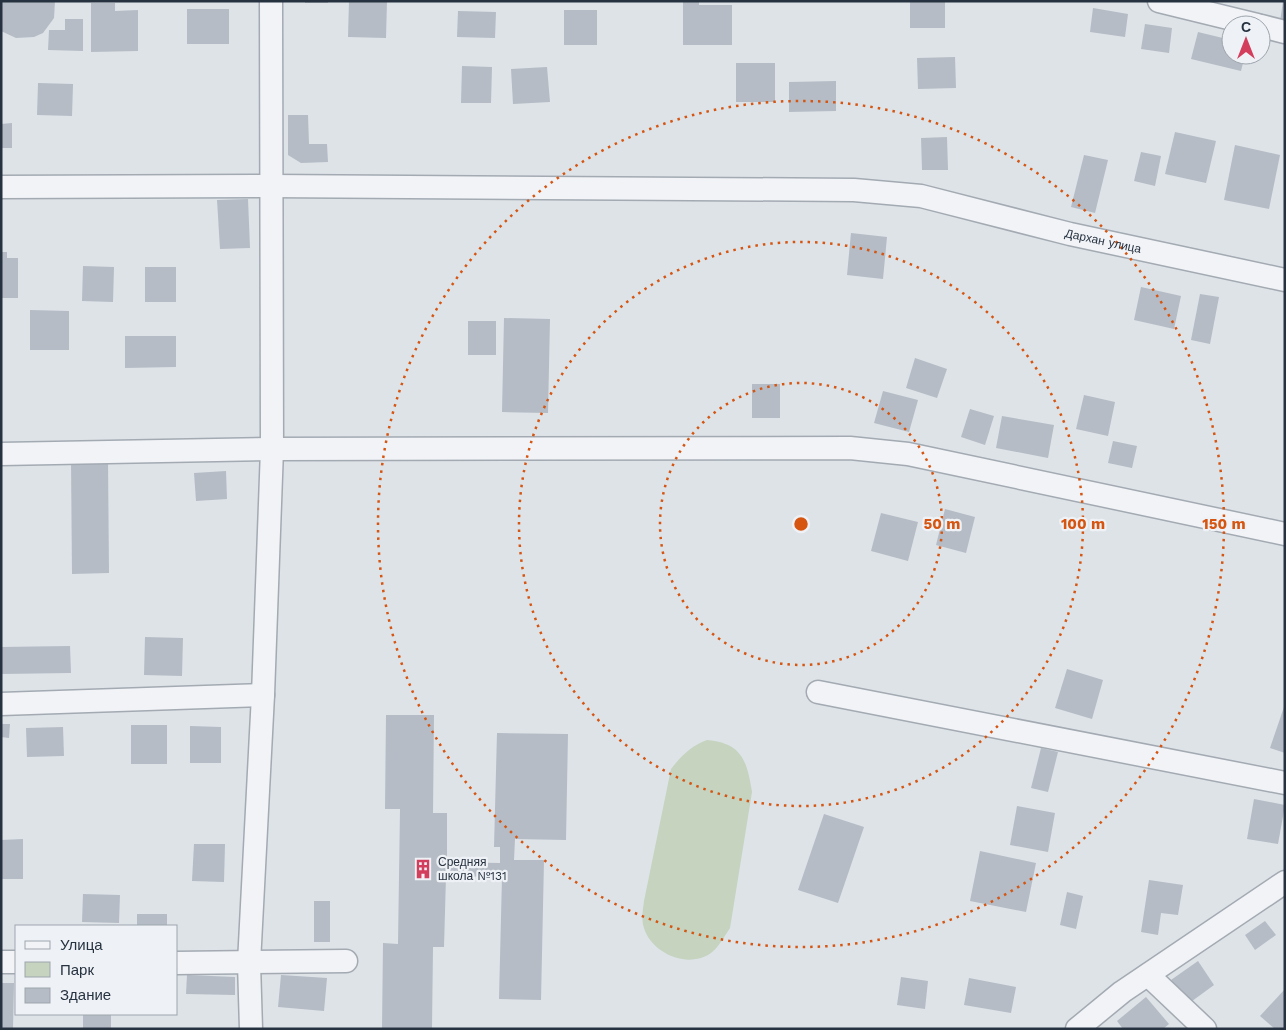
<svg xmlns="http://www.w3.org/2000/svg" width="1286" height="1030" viewBox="0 0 1286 1030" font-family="'Work Sans',sans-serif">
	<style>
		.green { fill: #c5d3bf }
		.building { fill: #b5bcc5 }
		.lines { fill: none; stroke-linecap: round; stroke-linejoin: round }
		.minor-casing { stroke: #a3aab2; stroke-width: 25 }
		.minor { stroke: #f1f3f7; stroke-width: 22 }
		.ring { fill: none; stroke: #d55511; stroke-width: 2.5; stroke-dasharray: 2.5 5 }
		.labels { text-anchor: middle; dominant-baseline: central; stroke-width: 4.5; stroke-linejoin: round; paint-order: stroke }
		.street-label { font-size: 12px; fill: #273240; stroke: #eef2f6 }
		.poi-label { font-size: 12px; fill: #273240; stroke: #eef2f6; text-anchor: start }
		.centre { fill: #d55511; stroke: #eef2f6; stroke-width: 2.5 }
		.ring-label { font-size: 15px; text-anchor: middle; font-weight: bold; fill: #d55511; stroke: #eef2f6; stroke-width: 4.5; stroke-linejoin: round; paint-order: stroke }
	</style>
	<rect width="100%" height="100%" fill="#dee3e8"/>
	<!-- green -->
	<path class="green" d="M707 740C742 743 747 761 752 792L730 928C724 937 717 950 708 955 685 968 651 952 644 928 641 919 643 910 644 901L671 769C681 756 691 746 707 740Z"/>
	<!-- building -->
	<g class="building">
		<path d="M1 1H55L54 18 43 33 34 37 16 38 1 31Z"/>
		<rect x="305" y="1" width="23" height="2"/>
		<path d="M349 1H387L386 38 348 37Z"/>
		<path d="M683 1H699V5H732V45H683Z"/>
		<rect x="910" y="1" width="35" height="27"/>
		<path d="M1283 1H1285V22H1280Z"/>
		<path d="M91 3H115V11L138 10V51L91 52Z"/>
		<path d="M1093 8 1128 14 1125 37 1090 32Z"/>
		<rect x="187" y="9" width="42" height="35"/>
		<rect x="564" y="10" width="33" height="35"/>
		<path d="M458 11 496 12 495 38 457 37Z"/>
		<path d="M65 19H83V51L48 50 49 30H65Z"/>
		<path d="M1145 24 1172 28 1169 53 1141 49Z"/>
		<path d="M1198 32 1231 40V55H1245L1241 71 1191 59Z"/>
		<path d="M955 57 956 88 918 89 917 58Z"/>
		<rect x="736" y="63" width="39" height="39"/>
		<path d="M462 66 492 67 491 103H461Z"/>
		<path d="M547 67 550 102 513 104 511 69Z"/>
		<path d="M836 81V111L789 112V82Z"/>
		<path d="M38 83 73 84 72 116 37 115Z"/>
		<path d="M288 115H308L309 144H327L328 162 301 163 288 155Z"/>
		<path d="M12 123V148H1V124Z"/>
		<path d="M1175 132 1216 141 1206 183 1165 174Z"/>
		<path d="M947 137 948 170H922L921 138Z"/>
		<path d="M1235 145 1280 155 1269 209 1224 200Z"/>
		<path d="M1141 152 1161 156 1155 186 1134 181Z"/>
		<path d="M1084 155 1108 160 1095 213 1071 207Z"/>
		<path d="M248 199 250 248 220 249 217 200Z"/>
		<path d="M851 233 887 237 883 279 847 275Z"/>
		<path d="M1 252H7V258H18V298H1Z"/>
		<path d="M83 266 114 267 113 302 82 301Z"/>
		<rect x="145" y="267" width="31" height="35"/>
		<path d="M1141 287 1181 296 1174 329 1134 320Z"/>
		<path d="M1200 294 1219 297 1210 344 1191 340Z"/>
		<path d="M30 310 69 311V350H30Z"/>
		<path d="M504 318 550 319 548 413 502 412Z"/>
		<rect x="468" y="321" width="28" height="34"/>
		<path d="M125 336H176V367L125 368Z"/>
		<path d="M915 358 947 369 937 398 906 388Z"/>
		<rect x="752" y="384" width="28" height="34"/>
		<path d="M883 391 918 400 909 432 874 423Z"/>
		<path d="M1084 395 1115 402 1108 436 1076 429Z"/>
		<path d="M970 409 994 416 985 445 961 437Z"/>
		<path d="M1002 416 1054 425 1048 458 996 448Z"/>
		<path d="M1113 441 1137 446 1132 468 1108 463Z"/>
		<path d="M71 460H108L109 573 72 574Z"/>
		<path d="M226 471 227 499 196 501 194 473Z"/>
		<path d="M945 509 975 517 966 553 936 545Z"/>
		<path d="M881 513 918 522 908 561 871 551Z"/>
		<path d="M145 637 183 638 182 676 144 675Z"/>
		<path d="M70 646 71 673 1 674V647Z"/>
		<path d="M1067 669 1103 680 1092 719 1055 708Z"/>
		<path d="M1285 704V753L1270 748Z"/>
		<path d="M386 715H434L433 813H447V862L500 863V847H494L497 733 568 734 566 840 515 839 514 860H544L541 1000 499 999 502 877 446 876 444 947H433L432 1029H382L383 943 398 944 400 809H385Z"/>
		<path d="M1 724H10L9 738 1 737Z"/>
		<rect x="131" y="725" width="36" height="39"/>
		<path d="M190 726 221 727V763H190Z"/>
		<path d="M63 727 64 756 27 757 26 728Z"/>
		<path d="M1041 748 1058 752 1048 792 1031 788Z"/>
		<path d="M1254 799 1285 805 1278 844 1247 839Z"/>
		<path d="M1017 806 1055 813 1048 852 1010 845Z"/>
		<path d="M824 814 864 827 838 903 798 890Z"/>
		<path d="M23 839V879H1V840Z"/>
		<path d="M194 844H225L224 882 192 881Z"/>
		<path d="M980 851 1036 863 1026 912 970 901Z"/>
		<path d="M1149 880 1183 885 1178 915 1161 913 1158 935 1141 932Z"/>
		<path d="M1067 892 1083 896 1076 929 1060 925Z"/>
		<path d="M83 894 120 895 119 923 82 922Z"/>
		<rect x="314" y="901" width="16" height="41"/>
		<rect x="137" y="914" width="30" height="12"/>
		<path d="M1265 921 1276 935 1255 950 1245 935Z"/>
		<path d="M1198 961 1214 985 1188 1004 1171 980Z"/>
		<path d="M187 975 235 977V995L186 994Z"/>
		<path d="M281 975 327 978 324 1011 278 1007Z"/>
		<path d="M901 977 928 981 925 1009 897 1005Z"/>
		<path d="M969 978 1016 987 1011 1013 964 1005Z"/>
		<path d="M1 983H14L13 1028H1Z"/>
		<path d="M1285 989V1029H1275L1260 1016Z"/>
		<path d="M1146 997 1169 1024 1163 1029H1123L1117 1021Z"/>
		<rect x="83" y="1014" width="28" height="15"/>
	</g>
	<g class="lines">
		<defs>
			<g id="minor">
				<path d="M1159 1 1257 25"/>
				<path d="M1261 26 1285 32"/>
				<path id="s1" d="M1 187 271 186 854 190 921 196 1070 234 1285 280"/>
				<path d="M1 454 272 449 850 448 908 454 1285 534"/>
				<path d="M818 692 1285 783"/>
				<path d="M1 704 263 695"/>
				<path d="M1 962H16"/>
				<path d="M176 963 346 961"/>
				<path d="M1148 975 1205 1029"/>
				<path d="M251 1029 249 963 263 695 272 449 271 1"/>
				<path d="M1077 1029 1122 992 1285 882"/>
			</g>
		</defs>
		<!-- minor casing -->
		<use href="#minor" class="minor-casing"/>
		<!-- minor -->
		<use href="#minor" class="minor"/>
	</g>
	<!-- distance rings -->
	<g class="ring">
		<circle cx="801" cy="524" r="141"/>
		<circle cx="801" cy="524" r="282"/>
		<circle cx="801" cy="524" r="423"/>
	</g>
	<!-- icons -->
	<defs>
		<symbol id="building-bare" viewBox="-9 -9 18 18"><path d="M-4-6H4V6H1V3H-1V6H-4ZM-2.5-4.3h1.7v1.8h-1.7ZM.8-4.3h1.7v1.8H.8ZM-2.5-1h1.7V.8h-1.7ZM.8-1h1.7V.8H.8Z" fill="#d33e5d" stroke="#eef2f6" stroke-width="2.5" paint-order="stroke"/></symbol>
	</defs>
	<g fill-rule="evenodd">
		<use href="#building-bare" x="409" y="855" width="28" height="28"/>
	</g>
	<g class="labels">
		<!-- street labels -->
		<g class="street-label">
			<text stroke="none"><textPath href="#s1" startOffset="1108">Дархан улица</textPath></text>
		</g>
		<!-- poi labels -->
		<g class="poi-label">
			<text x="438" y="862">Средняя<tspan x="438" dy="14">школа №131</tspan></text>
		</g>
	</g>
	<circle cx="801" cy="524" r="8" class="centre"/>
	<g class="ring-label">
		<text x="942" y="529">50 m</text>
		<text x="1083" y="529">100 m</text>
		<text x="1224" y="529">150 m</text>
	</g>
	<!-- border -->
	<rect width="1286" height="1030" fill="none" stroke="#273240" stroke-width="5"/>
	<!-- legend -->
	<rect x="15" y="925" width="162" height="90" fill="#eef2f6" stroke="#9ea5ad"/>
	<rect x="25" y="941" width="25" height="8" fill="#f1f3f7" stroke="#9ea5ad"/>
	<text x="60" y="950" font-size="15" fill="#273240">Улица</text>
	<rect x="25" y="962" width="25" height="15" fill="#c5d3bf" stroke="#9ea5ad"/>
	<text x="60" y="975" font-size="15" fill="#273240">Парк</text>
	<rect x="25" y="988" width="25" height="15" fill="#b5bcc5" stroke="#9ea5ad"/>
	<text x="60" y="1000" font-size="15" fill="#273240">Здание</text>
	<!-- north arrow -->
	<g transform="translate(1246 40)"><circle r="24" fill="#eef2f6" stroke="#9ea5ad"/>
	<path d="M0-4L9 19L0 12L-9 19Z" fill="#d33e5d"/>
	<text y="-8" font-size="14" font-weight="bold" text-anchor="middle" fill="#273240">С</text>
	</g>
</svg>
